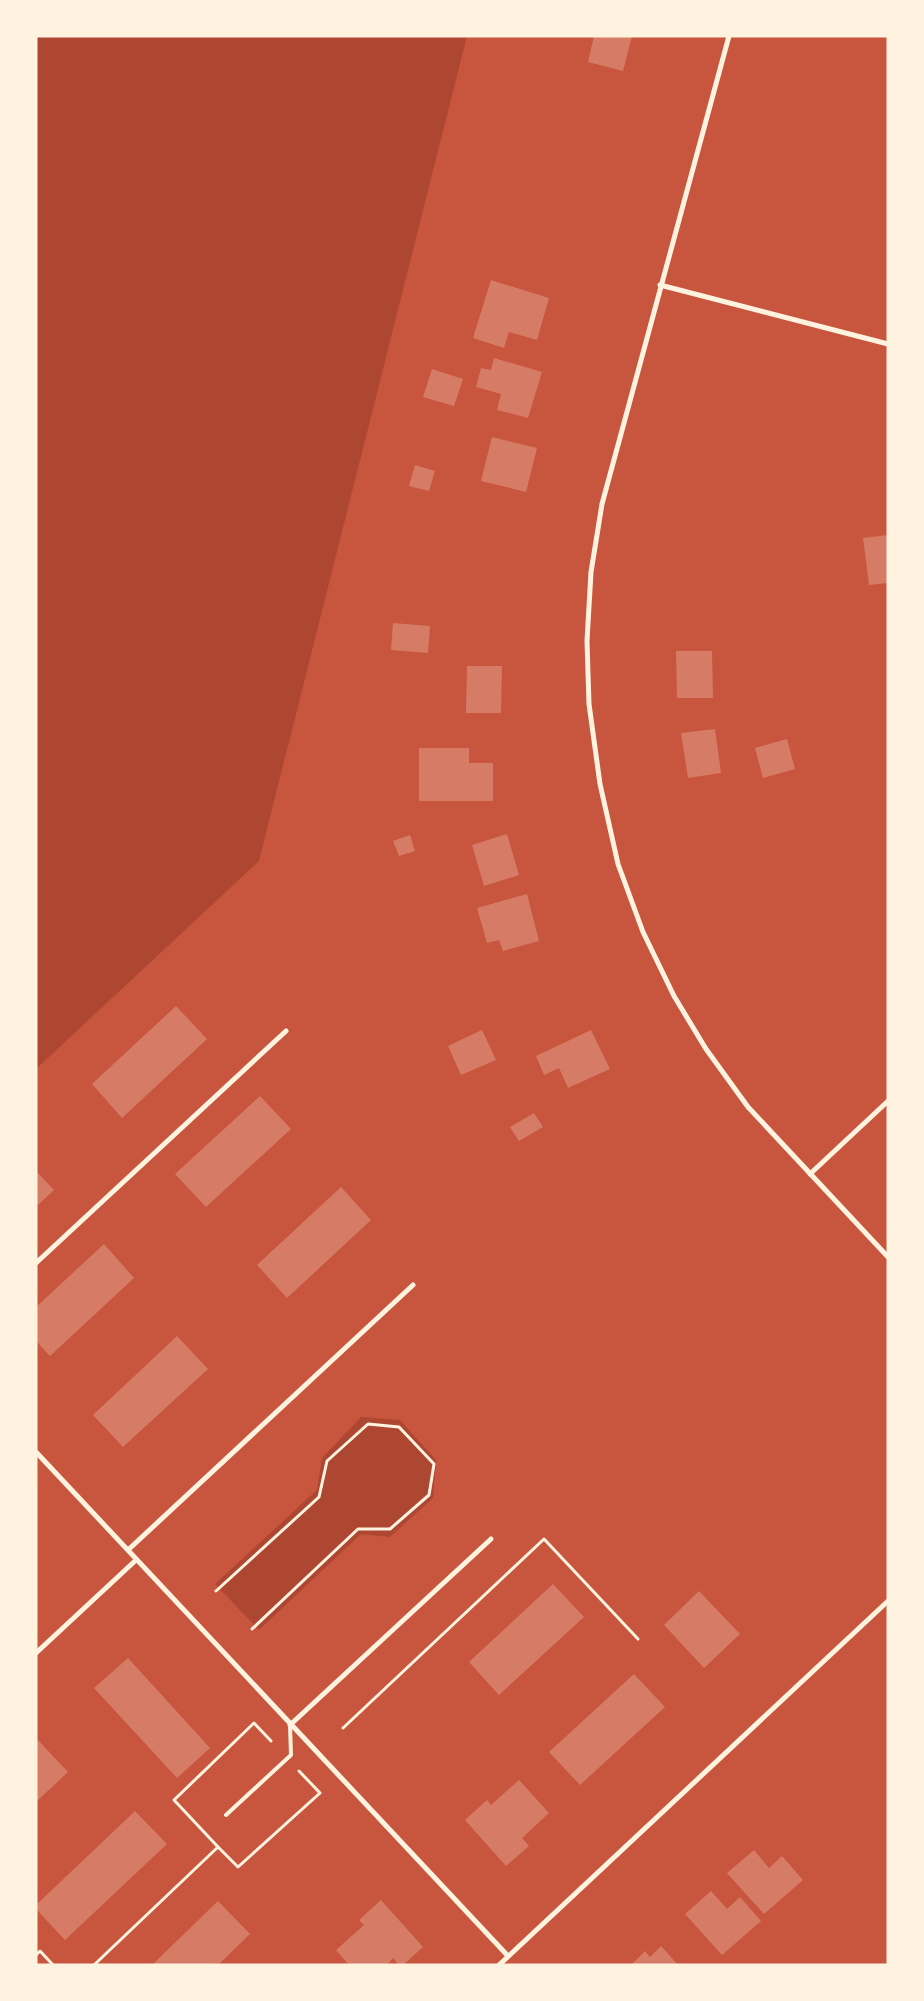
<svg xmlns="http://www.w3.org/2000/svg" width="924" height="2001" viewBox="0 0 924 2001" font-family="Ubuntu,sans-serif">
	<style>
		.green { fill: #ae4732 }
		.building { fill: #d67c66 }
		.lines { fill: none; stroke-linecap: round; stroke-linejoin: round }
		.path { stroke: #fff3e0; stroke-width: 3 }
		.service { stroke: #fff3e0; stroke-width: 4 }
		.minor { stroke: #fff3e0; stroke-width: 5 }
	</style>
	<rect width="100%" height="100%" fill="#c8553d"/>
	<!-- green -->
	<g class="green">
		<path d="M36 36H467L259 861 36 1069Z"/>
		<path d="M361 1417 400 1420 436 1460 433 1498 390 1537 361 1534 259 1630 215 1584 317 1490 322 1458Z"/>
	</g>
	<!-- building -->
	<g class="building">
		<path d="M594 36H632L623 71 588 62Z"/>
		<path d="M491 280 549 298 537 340 509 332 504 348 473 338Z"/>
		<path d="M494 358 542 372 528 418 497 410 501 394 476 387 481 368 491 370Z"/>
		<path d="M432 369 463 379 454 406 423 397Z"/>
		<path d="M492 437 537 448 526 492 481 481Z"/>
		<path d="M415 465 435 471 429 491 409 486Z"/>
		<path d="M888 535V583L869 585 863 538Z"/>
		<path d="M393 623 430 626 428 653 391 650Z"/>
		<path d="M676 651H712L713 698H677Z"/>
		<path d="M467 666H502L501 713H466Z"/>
		<path d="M715 729 721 773 688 778 681 733Z"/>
		<path d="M787 739 795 769 763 778 755 748Z"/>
		<path d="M419 748H469V763H493V801H419Z"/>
		<path d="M507 834 519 875 484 886 472 845Z"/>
		<path d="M410 835 415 851 399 856 393 841Z"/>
		<path d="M527 894 539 941 503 951 499 940 487 943 477 908Z"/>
		<path d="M176 1006 207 1039 122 1118 92 1084Z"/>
		<path d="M482 1030 496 1060 461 1075 448 1046Z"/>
		<path d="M591 1030 610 1069 568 1088 559 1068 544 1075 536 1056Z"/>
		<path d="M260 1096 291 1129 206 1207 175 1174Z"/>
		<path d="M534 1113 543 1127 519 1141 510 1127Z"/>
		<path d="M36 1171 54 1190 36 1207Z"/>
		<path d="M341 1187 371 1220 287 1298 257 1265Z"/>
		<path d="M104 1244 134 1278 50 1356 36 1341V1307Z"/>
		<path d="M177 1336 208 1369 123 1447 93 1415Z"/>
		<path d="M553 1584 584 1617 499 1695 469 1662Z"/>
		<path d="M699 1591 740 1634 704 1668 664 1625Z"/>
		<path d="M128 1658 210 1748 177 1778 94 1688Z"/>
		<path d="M634 1674 665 1707 580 1785 549 1752Z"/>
		<path d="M36 1738 68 1772 36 1802Z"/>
		<path d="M519 1780 549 1813 522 1838 529 1846 506 1866 465 1820 487 1800 491 1805Z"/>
		<path d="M135 1811 167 1844 65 1940 36 1909V1905Z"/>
		<path d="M754 1850 769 1868 782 1856 803 1880 764 1914 727 1873Z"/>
		<path d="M711 1891 727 1909 740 1897 761 1921 722 1955 685 1914Z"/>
		<path d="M381 1900 423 1947 403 1965H399L393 1958 387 1965H349L336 1950 364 1925 359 1920Z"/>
		<path d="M218 1901 250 1934 218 1965H152Z"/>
		<path d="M661 1946 678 1965H631L645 1951 650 1957Z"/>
	</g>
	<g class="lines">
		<!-- path -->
		<g class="path">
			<path d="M216 1591 319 1497 327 1461 368 1424 399 1427 434 1464 429 1495 390 1529H358L252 1629"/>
			<path d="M343 1728 544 1539 638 1639"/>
			<path d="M218 1847 174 1800 254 1723 271 1741"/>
			<path d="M36 1955 40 1951 53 1965"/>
			<path d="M94 1965 218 1847 238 1867 320 1793 299 1771"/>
		</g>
		<!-- service -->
		<path class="service" d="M226 1815 291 1755 290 1725"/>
		<!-- minor -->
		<g class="minor">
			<path d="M729 36 602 504 591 572 587 641 589 704 600 784 618 864 643 932 674 996 706 1049 748 1107 888 1257"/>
			<path d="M660 285 888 344"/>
			<path d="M810 1174 888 1101"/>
			<path d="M36 1263 286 1031"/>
			<path d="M36 1452 508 1956"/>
			<path d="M128 1550 413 1285"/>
			<path d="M36 1653 136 1560"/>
			<path d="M290 1725 491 1539"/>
			<path d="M499 1965 888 1601"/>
		</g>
	</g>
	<!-- border -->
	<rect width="924" height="2001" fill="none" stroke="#fff3e0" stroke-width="75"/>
</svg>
